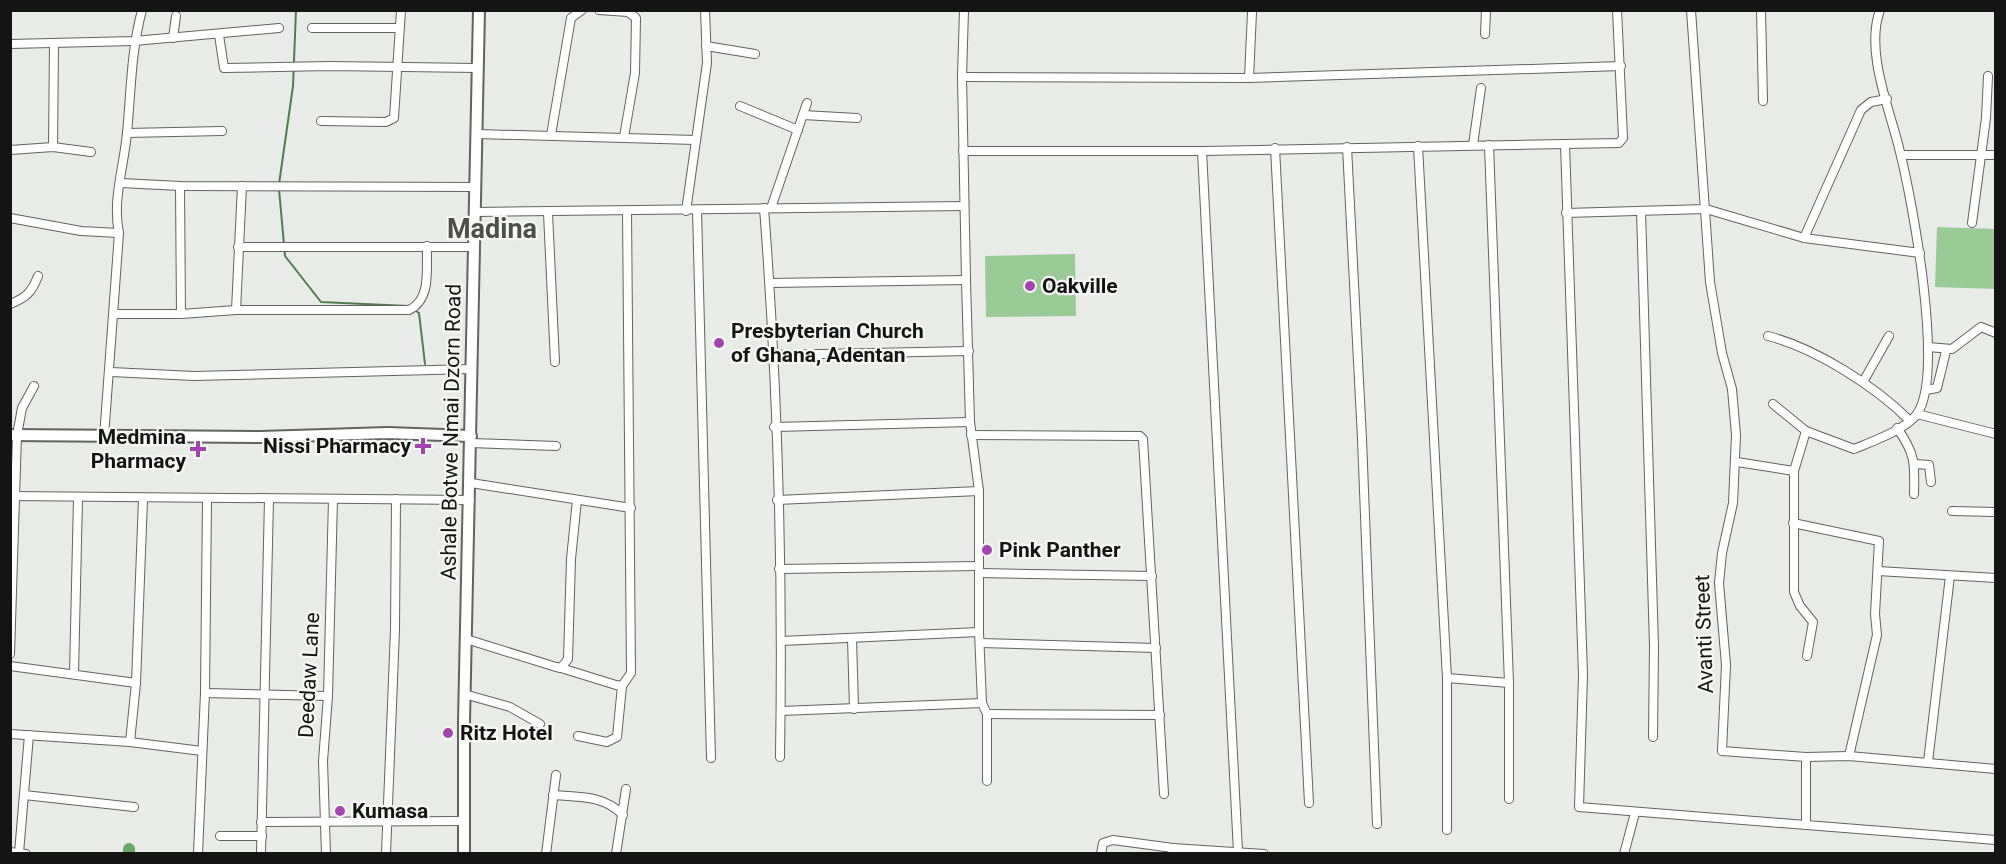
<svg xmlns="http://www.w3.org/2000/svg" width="2006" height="864" viewBox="0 0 2006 864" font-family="Roboto,sans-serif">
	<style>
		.green { fill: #9acb97 }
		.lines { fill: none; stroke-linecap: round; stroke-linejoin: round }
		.stream { stroke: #507c4e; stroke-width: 2 }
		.river { stroke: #6aa868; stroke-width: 12 }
		.street-casing { stroke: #606360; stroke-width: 10 }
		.secondary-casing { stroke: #606360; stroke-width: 14 }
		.street { stroke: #fff; stroke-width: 8 }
		.secondary { stroke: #fff; stroke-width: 10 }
		.poi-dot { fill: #a345ae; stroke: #f5f8f5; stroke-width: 2 }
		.labels { text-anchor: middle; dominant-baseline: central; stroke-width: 4.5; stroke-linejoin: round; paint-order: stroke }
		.poi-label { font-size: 21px; font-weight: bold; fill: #131413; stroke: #f5f8f5; text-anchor: start }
		.street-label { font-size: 21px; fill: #131413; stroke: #f5f8f5 }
		.district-label { font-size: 27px; font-weight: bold; fill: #4c4f4c; stroke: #f5f8f5 }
	</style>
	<rect width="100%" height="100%" fill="#e8ebe7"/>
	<!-- green -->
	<g class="green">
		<path d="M1937 227 1995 229V289L1935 287Z"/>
		<path d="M1075 254 1076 316 986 317 985 256Z"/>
	</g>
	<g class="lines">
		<!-- stream -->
		<g class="stream">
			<path d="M279 184 293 86 296 10"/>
			<path d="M279 189 285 256 321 302 408 306"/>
			<path d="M413 309 419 313 425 364"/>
		</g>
		<!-- river -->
		<path class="river" d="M129 854V849"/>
		<defs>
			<g id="street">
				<path d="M599 10 628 12 636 18 635 73 624 137"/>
				<path d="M964 10 962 77 966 280 970 422 979 491V632L982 703 987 714V781"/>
				<path d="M1691 10 1710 282 1722 353 1732 389 1736 435 1733 503 1722 553 1719 583 1726 665 1722 751 1806 757 1849 756 1996 769"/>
				<path d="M1761 10 1763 101"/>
				<path d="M312 28H399"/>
				<path d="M1485 34 1486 10"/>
				<path d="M219 35 224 68 329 66 478 68"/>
				<path d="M173 38 176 16"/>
				<path d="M10 44 134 41 279 28"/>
				<path d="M706 46 755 54"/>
				<path d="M962 77 1249 78 1621 66"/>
				<path d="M1249 78 1252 12"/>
				<path d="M740 106 798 130"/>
				<path d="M803 115 857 118"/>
				<path d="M321 121 386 122 394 118 401 10"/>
				<path d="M127 133 222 131"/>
				<path d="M477 134 696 140"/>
				<path d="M551 135 571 18 582 10"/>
				<path d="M1565 144 1583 675 1579 807 1996 840"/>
				<path d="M1473 145 1481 88"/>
				<path d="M1489 145 1509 683V799"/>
				<path d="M1418 146 1447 678V830"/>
				<path d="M53 147 54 43"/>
				<path d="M1347 147 1362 439 1377 824"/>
				<path d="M1275 148 1309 803"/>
				<path d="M10 150 53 147 91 152"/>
				<path d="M963 151H1202L1619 143 1623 138 1617 10"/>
				<path d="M1202 151 1238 852"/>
				<path d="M1901 155H1996"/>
				<path d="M121 183 180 186 476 187"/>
				<path d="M180 186 181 314"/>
				<path d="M764 208C778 390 783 575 780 757"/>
				<path d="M771 208 807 103"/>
				<path d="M697 210 711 758"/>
				<path d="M686 211 707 63 705 10"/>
				<path d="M1641 211 1654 646 1653 737"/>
				<path d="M476 212 964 206"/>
				<path d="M548 213 555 362"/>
				<path d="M1566 213 1706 209 1804 238 1920 253"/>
				<path d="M10 218 81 231 119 233"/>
				<path d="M1972 223 1986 118 1988 76"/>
				<path d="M1804 238 1861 110 1871 102 1887 99"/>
				<path d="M238 247H475"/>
				<path d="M770 283 966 280"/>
				<path d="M10 304C26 298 32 292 38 276"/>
				<path d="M236 310 242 186"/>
				<path d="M114 314H181L236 310H409C432 299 426 268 427 246"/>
				<path d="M1768 336C1815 348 1875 386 1909 420"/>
				<path d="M1928 347 1952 349 1981 327 1996 333"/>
				<path d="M773 355 969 351"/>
				<path d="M111 372 194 376 472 369"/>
				<path d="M1863 382 1889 336"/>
				<path d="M1926 390 1937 388 1946 351"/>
				<path d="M1773 404 1806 431"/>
				<path d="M1917 414 1996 434"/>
				<path d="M774 427 970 422"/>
				<path d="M1897 428C1915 453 1915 463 1914 494"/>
				<path d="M971 435 1140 436 1143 439 1164 794"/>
				<path d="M104 437 119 233C112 201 124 166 127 133 131 92 131 51 142 10"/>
				<path d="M471 443 556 446"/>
				<path d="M1737 462 1794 471V592L1800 606 1813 622 1807 656"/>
				<path d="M1915 464 1929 465 1931 482"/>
				<path d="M1794 471 1806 431 1854 449C1871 442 1907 429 1917 414 1945 374 1912 198 1899 148 1889 107 1865 51 1880 10"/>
				<path d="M471 483 631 508"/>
				<path d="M10 496 470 500"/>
				<path d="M777 500 979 491"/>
				<path d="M1952 511 1996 512"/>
				<path d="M1793 523 1879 541 1875 614 1877 635 1849 756"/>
				<path d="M779 569 978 566"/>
				<path d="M1878 571 1996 578"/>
				<path d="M979 573 1152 576"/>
				<path d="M852 638 854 709"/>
				<path d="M466 639 556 667 561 668 568 659 571 559 577 500"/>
				<path d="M781 641 979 632"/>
				<path d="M980 643 1156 648"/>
				<path d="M10 654 17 435 22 408 34 386"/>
				<path d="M10 666 136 683"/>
				<path d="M561 668 616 685 622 686 631 673 627 211"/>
				<path d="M74 674 78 498"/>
				<path d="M1447 678 1509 683"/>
				<path d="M205 693 328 696"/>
				<path d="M464 694 510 707 540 724"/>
				<path d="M781 711 982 703"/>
				<path d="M987 714 1160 715"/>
				<path d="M10 734 130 742 202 751"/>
				<path d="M578 736 607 742 617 737 622 686"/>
				<path d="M130 742 136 683 143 499"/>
				<path d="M1806 757V825"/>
				<path d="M1928 762 1950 576"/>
				<path d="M24 795 134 807"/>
				<path d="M553 795C580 797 603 795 623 815"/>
				<path d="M261 822 464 821"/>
				<path d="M220 836H262"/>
				<path d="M1173 848 1264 854"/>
				<path d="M10 852 26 854"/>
				<path d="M19 853 29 735"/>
				<path d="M198 854 205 693 207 500"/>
				<path d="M261 854 269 499"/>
				<path d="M326 854 323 761 328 696 333 499"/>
				<path d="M386 854 395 630 396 499"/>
				<path d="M546 854 556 775"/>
				<path d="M616 854 626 789"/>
				<path d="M1101 854 1103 843 1113 840 1173 848 1172 854"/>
				<path d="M1624 854 1635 813"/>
			</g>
			<g id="secondary">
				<path d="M10 435 261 437 388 433 471 436"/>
				<path d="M464 854V722L479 10"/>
			</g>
		</defs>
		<!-- street casing -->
		<use href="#street" class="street-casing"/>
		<!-- secondary casing -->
		<use href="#secondary" class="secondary-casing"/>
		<!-- street -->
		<use href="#street" class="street"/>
		<!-- secondary -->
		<use href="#secondary" class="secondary"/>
	</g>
	<!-- markers -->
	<g class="poi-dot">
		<circle cx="1030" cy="286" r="6"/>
		<circle cx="719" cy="343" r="6"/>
		<path d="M420 437h6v6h6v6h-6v6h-6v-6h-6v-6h6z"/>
		<path d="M195 440h6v6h6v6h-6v6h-6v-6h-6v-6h6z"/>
		<circle cx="987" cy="550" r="6"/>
		<circle cx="448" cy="733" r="6"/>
		<circle cx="340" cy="811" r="6"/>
	</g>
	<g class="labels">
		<!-- poi labels -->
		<g class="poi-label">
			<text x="1042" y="286">Oakville</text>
			<text x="731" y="331">Presbyterian Church<tspan x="731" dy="24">of Ghana, Adentan</tspan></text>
			<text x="186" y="437" text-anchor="end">Medmina<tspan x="186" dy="24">Pharmacy</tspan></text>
			<text x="411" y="446" text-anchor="end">Nissi Pharmacy</text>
			<text x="999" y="550">Pink Panther</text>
			<text x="460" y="733">Ritz Hotel</text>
			<text x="352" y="811">Kumasa</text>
		</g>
		<!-- street labels -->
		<g class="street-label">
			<text transform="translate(451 432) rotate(-89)">Ashale Botwe Nmai Dzorn Road</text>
			<text transform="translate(1704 634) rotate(-92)">Avanti Street</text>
			<text transform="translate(309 675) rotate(-87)">Deedaw Lane</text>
		</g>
		<!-- district labels -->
		<g class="district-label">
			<text x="492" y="229">Madina</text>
		</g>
	</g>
	<!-- border -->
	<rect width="2006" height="864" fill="none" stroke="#131413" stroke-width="24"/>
</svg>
